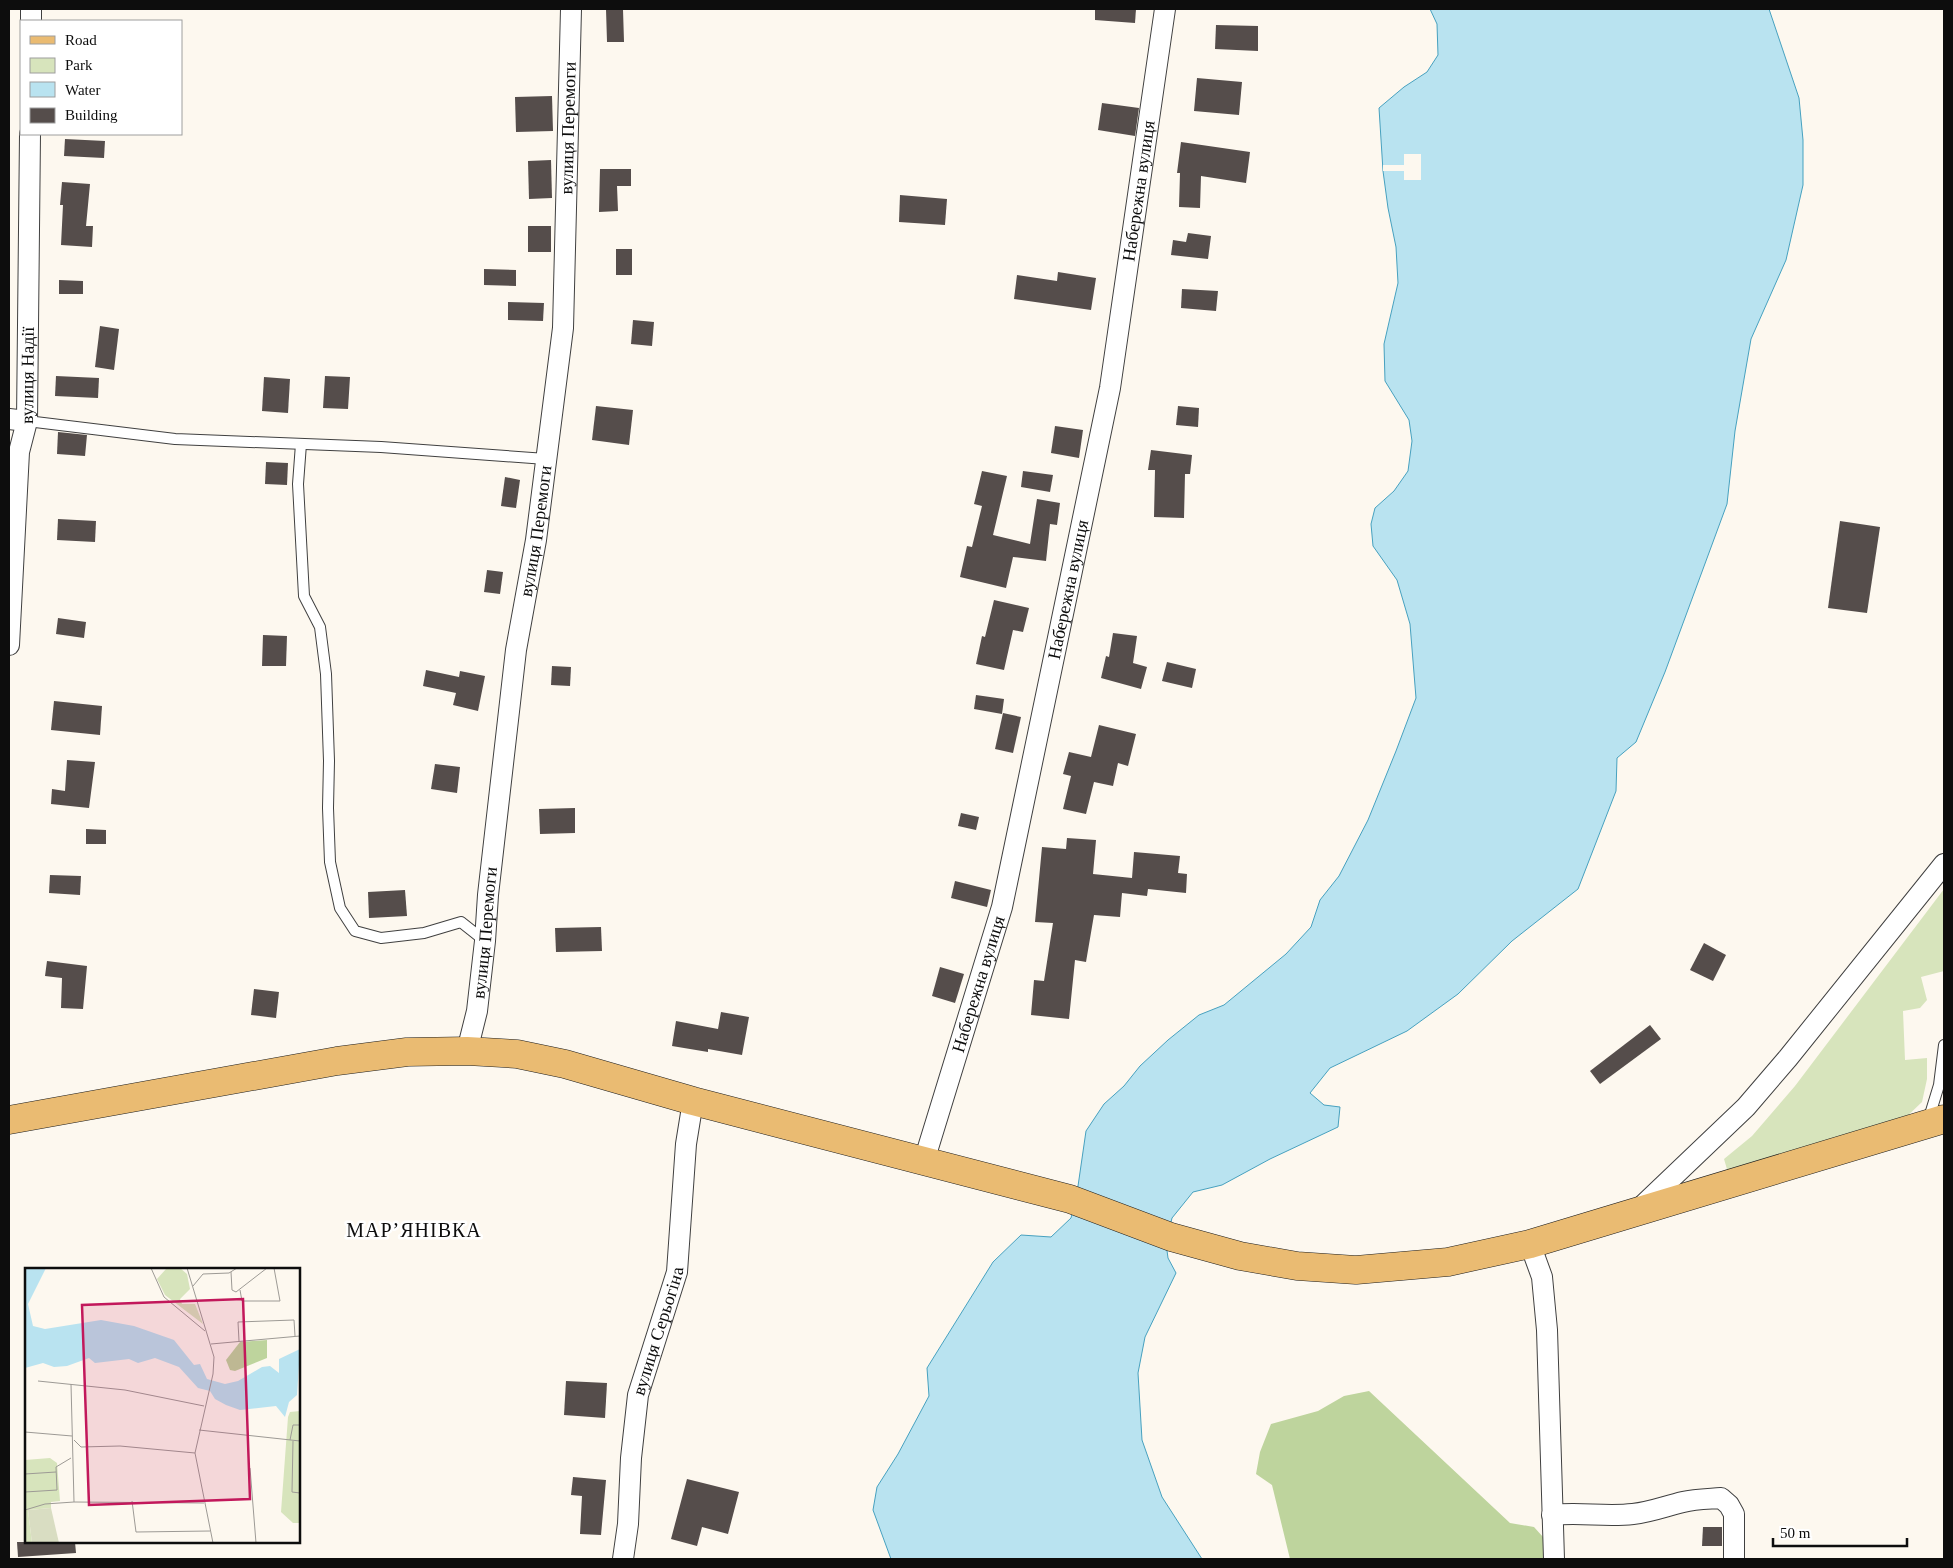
<svg xmlns="http://www.w3.org/2000/svg" width="1953" height="1568" viewBox="0 0 1953 1568" font-family="'Times New Roman',serif">
	<style>
		.green { fill: #d7e4bc }
		.forest { fill: #bed49d }
		.water { fill: #b9e3f0; stroke: #47a1bf }
		.pier { fill: #fdf8ef }
		.building { fill: #554d4b }
		.lines { fill: none; stroke-linecap: round; stroke-linejoin: round }
		.lane-casing { stroke: #404040; stroke-width: 12 }
		.street-casing { stroke: #404040; stroke-width: 22 }
		.primary-casing { stroke: #1e1e1e; stroke-width: 29 }
		.lane { stroke: #fff; stroke-width: 10 }
		.street { stroke: #fff; stroke-width: 20 }
		.primary { stroke: #eabb72; stroke-width: 28 }
		.labels { text-anchor: middle; dominant-baseline: central; stroke-width: 5; stroke-linejoin: round; paint-order: stroke }
		.street-label { font-size: 18px; fill: #0d0d0d; stroke: #fff }
		.quarter-label { font-size: 20px; letter-spacing: 1px; fill: #0d0d0d; stroke: #fff }
		.inset-road { fill: none; stroke: #9d9a95; stroke-width: 1 }
		.view { fill: #c2185b; fill-opacity: 0.15; stroke: #c2185b; stroke-width: 2.5 }
		.inset-edge { fill: none; stroke: #0d0d0d; stroke-width: 2.5 }
	</style>
	<rect width="100%" height="100%" fill="#fdf8ef"/>
	<!-- green -->
	<path class="green" d="M1944 889V971L1921 977 1927 1000 1920 1008 1903 1011 1905 1060 1927 1058V1079L1922 1102 1900 1123 1729 1176 1724 1159 1752 1136 1795 1086Z"/>
	<!-- forest -->
	<path class="forest" d="M1369 1391 1510 1523 1534 1527 1543 1537 1545 1559H1290L1272 1485 1256 1474 1260 1452 1271 1424 1318 1411 1344 1396Z"/>
	<!-- water -->
	<path class="water" d="M1430 9H1769L1799 98 1803 140V185L1786 260 1751 339 1735 431 1727 504 1665 672 1636 742 1617 758 1616 791 1578 889 1512 941 1458 994 1407 1031 1330 1068 1310 1093 1324 1105 1340 1107 1338 1127 1270 1159 1222 1185 1193 1192 1172 1218 1166 1243 1168 1258 1176 1273 1145 1337 1138 1373 1142 1440 1162 1497 1202 1559H891L873 1510 877 1487 898 1454 929 1396 927 1368 993 1262 1021 1235 1051 1237 1071 1218 1077 1193 1086 1131 1104 1104 1124 1086 1140 1066 1168 1040 1199 1015 1224 1005 1286 954 1311 927 1320 900 1339 876 1368 820 1396 751 1416 698 1410 624 1397 580 1373 546 1371 524 1375 508 1394 491 1408 471 1412 441 1409 420 1385 381 1384 344 1398 283 1396 247 1388 208 1383 171 1379 108 1404 87 1427 72 1438 55 1437 24Z"/>
	<!-- pier -->
	<path class="pier" d="M1404 154H1421V180H1404V171H1383V165H1404Z"/>
	<!-- building -->
	<g class="building">
		<path d="M606 9H623L624 42H607Z"/>
		<path d="M1095 9H1136L1135 23 1095 20Z"/>
		<path d="M1216 25 1258 26V51L1215 49Z"/>
		<path d="M1197 78 1242 82 1239 115 1194 111Z"/>
		<path d="M552 96 553 131 516 132 515 97Z"/>
		<path d="M1102 103 1139 108 1135 136 1098 130Z"/>
		<path d="M65 139 105 141 104 158 64 156Z"/>
		<path d="M1181 142 1250 152 1246 183 1201 176 1200 208 1179 207 1180 173H1177Z"/>
		<path d="M551 160 552 198 529 199 528 161Z"/>
		<path d="M600 169H631V186H617L618 211 599 212Z"/>
		<path d="M62 182 90 184 86 226H93L92 247 61 245 63 205H60Z"/>
		<path d="M900 195 947 199 945 225 899 222Z"/>
		<rect x="528" y="226" width="23" height="26"/>
		<path d="M1188 233 1211 236 1208 259 1171 255 1173 240 1186 242Z"/>
		<rect x="616" y="249" width="16" height="26"/>
		<path d="M484 269 516 270V286L484 285Z"/>
		<path d="M1058 272 1096 278 1091 310 1014 299 1017 275 1057 281Z"/>
		<path d="M59 280 83 281V294H59Z"/>
		<path d="M1182 289 1218 291 1216 311 1181 308Z"/>
		<path d="M508 302 544 303 543 321 508 320Z"/>
		<path d="M633 320 654 322 652 346 631 344Z"/>
		<path d="M100 326 119 329 114 370 95 367Z"/>
		<path d="M56 376 99 378 98 398 55 396Z"/>
		<path d="M325 376 350 377 348 409 323 408Z"/>
		<path d="M264 377 290 379 288 413 262 411Z"/>
		<path d="M596 406 633 410 629 445 592 440Z"/>
		<path d="M1178 406 1199 408 1198 427 1176 425Z"/>
		<path d="M1055 426 1083 430 1079 458 1051 453Z"/>
		<path d="M58 432 87 435 85 456 57 454Z"/>
		<path d="M1151 450 1192 455 1190 474H1185L1184 518 1154 517 1155 470H1148Z"/>
		<path d="M266 462 288 463 287 485 265 484Z"/>
		<path d="M982 471 1007 476 993 535 1030 544 1037 499 1060 503 1057 525 1050 524 1046 561 1013 557 1006 588 960 577 967 546 972 547 982 506 974 504Z"/>
		<path d="M1023 471 1053 475 1050 492 1021 487Z"/>
		<path d="M505 477 520 480 516 508 501 506Z"/>
		<path d="M58 519 96 521 95 542 57 540Z"/>
		<path d="M1840 521 1880 527 1867 613 1828 608Z"/>
		<path d="M487 570 503 572 500 594 484 592Z"/>
		<path d="M994 600 1029 608 1023 632 1013 630 1004 670 976 664 982 636 985 637Z"/>
		<path d="M58 618 86 622 84 638 56 634Z"/>
		<path d="M1113 633 1137 636 1133 663 1147 667 1141 689 1101 678 1106 656 1109 657Z"/>
		<path d="M263 635 287 636 286 666H262Z"/>
		<path d="M1167 662 1196 669 1192 688 1162 681Z"/>
		<path d="M552 666 571 667 570 686 551 685Z"/>
		<path d="M426 670 459 677 460 671 485 676 478 711 453 705 456 693 423 686Z"/>
		<path d="M976 695 1004 699 1002 714 974 709Z"/>
		<path d="M54 701 102 706 100 735 51 730Z"/>
		<path d="M1003 713 1021 717 1013 753 995 749Z"/>
		<path d="M1099 725 1136 734 1128 766 1118 763 1113 786 1094 782 1086 814 1063 809 1071 776 1063 774 1069 752 1091 757Z"/>
		<path d="M67 760 95 762 89 808 51 804 52 789 65 791Z"/>
		<path d="M435 764 460 767 457 793 431 789Z"/>
		<path d="M575 808V833L540 834 539 809Z"/>
		<path d="M961 813 979 817 976 830 958 826Z"/>
		<path d="M86 829 106 830V844H86Z"/>
		<path d="M1067 838 1096 840 1093 874 1132 878 1134 852 1180 856 1178 873 1187 874 1186 893 1148 889 1147 896 1122 893 1120 917 1094 915 1086 962 1075 960 1069 1019 1031 1015 1034 980 1044 981 1053 923 1035 922 1042 847 1066 849Z"/>
		<path d="M50 875 81 876 80 895 49 893Z"/>
		<path d="M955 881 991 890 987 907 951 898Z"/>
		<path d="M405 890 407 916 369 918 368 892Z"/>
		<path d="M601 927 602 951 556 952 555 928Z"/>
		<path d="M1704 943 1726 955 1713 981 1690 970Z"/>
		<path d="M47 961 87 966 83 1009 61 1008 62 978 45 976Z"/>
		<path d="M940 967 964 974 955 1003 932 996Z"/>
		<path d="M254 989 279 992 276 1018 251 1015Z"/>
		<path d="M721 1012 749 1017 742 1055 708 1049V1052L672 1046 676 1021 718 1029Z"/>
		<path d="M1650 1025 1661 1039 1600 1084 1590 1071Z"/>
		<path d="M566 1381 607 1383 605 1418 564 1415Z"/>
		<path d="M573 1477 606 1480 601 1535 580 1534 582 1496 571 1495Z"/>
		<path d="M687 1479 739 1492 728 1534 702 1527 697 1546 671 1539Z"/>
		<path d="M1703 1527H1722V1546H1702Z"/>
		<path d="M17 1542H75L76 1553 18 1557Z"/>
	</g>
	<g class="lines">
		<defs>
			<g id="lane">
				<path d="M27 421 175 439 381 447 546 459"/>
				<path d="M301 444 298 484 304 596 320 627 326 674 329 761 328 808 330 862 340 908 355 931 381 938 424 933 461 922 485 941"/>
				<path d="M1928 1121 1939 1085 1944 1045"/>
			</g>
			<g id="street">
				<path d="M31 21V9"/>
				<path d="M9 419 27 421"/>
				<path id="s1" d="M9 645 19 452 27 421 30 134"/>
				<path id="s2" d="M467 1051 477 1011 485 941 488 895 516 650 536 540 563 328 571 9"/>
				<path id="s3" d="M924 1161 1002 907 1110 388 1165 9"/>
				<path d="M1638 1210 1746 1107 1788 1058 1944 864"/>
				<path d="M1530 1244 1542 1277 1547 1330 1554 1559"/>
				<path d="M1552 1515C1579 1512 1606 1517 1633 1514 1651 1512 1666 1506 1683 1502 1695 1499 1708 1499 1721 1498L1729 1505 1734 1514V1559"/>
				<path id="s4" d="M623 1559 628 1524 631 1458 638 1395 677 1272 686 1144 693 1101"/>
			</g>
			<path id="primary" d="M9 1120 337 1061 407 1052 467 1051 517 1054 565 1064 693 1101 1070 1199 1171 1237 1240 1256 1297 1266 1356 1270 1448 1262 1530 1244 1944 1119"/>
		</defs>
		<!-- lane casing -->
		<use href="#lane" class="lane-casing"/>
		<!-- street casing -->
		<use href="#street" class="street-casing"/>
		<!-- primary casing -->
		<use href="#primary" class="primary-casing"/>
		<!-- lane -->
		<use href="#lane" class="lane"/>
		<!-- street -->
		<use href="#street" class="street"/>
		<!-- primary -->
		<use href="#primary" class="primary"/>
	</g>
	<g class="labels">
		<!-- street labels -->
		<g class="street-label">
			<text stroke="none"><textPath href="#s2" startOffset="930">вулиця Перемоги</textPath></text>
			<text stroke="none"><textPath href="#s3" startOffset="995">Набережна вулиця</textPath></text>
			<text stroke="none"><textPath href="#s1" startOffset="271">вулиця Надії</textPath></text>
			<text stroke="none"><textPath href="#s2" startOffset="525">вулиця Перемоги</textPath></text>
			<text stroke="none"><textPath href="#s3" startOffset="590">Набережна вулиця</textPath></text>
			<text stroke="none"><textPath href="#s2" startOffset="120">вулиця Перемоги</textPath></text>
			<text stroke="none"><textPath href="#s3" startOffset="185">Набережна вулиця</textPath></text>
			<text stroke="none"><textPath href="#s4" startOffset="232">вулиця Серьогіна</textPath></text>
		</g>
		<!-- quarter labels -->
		<g class="quarter-label">
			<text x="414" y="1230">МАР’ЯНІВКА</text>
		</g>
	</g>
	<!-- overview -->
	<g transform="translate(25 1268)">
		<rect width="275" height="275" fill="#fdf8ef"/>
		<path d="M155 0 162 6 165 21 155 31 157 36H170L178 56 140 27 132 11 141 1ZM275 143V255H268L256 244 263 149 265 144ZM25 190 32 195 35 233 26 234V240L3 242 7 275H0V192Z" fill="#d7e4bc"/>
		<path d="M242 72V90L210 103 205 102 201 92 215 74Z" fill="#bed49d"/>
		<path d="M26 240 34 275H7L3 242Z" fill="#d9ddc2"/>
		<path d="M0 0H21L3 36 8 58 20 61 76 52 109 58 149 72 169 97 175 96 182 111 200 116 213 113 237 99 245 98 254 105V91L275 81 272 127 264 134 260 149 251 138 215 142 201 137 190 131 185 123 173 120 154 99 130 90 113 95 104 91 70 95 64 90 42 98 29 99 18 95 0 100Z" fill="#b9e3f0"/>
		<path class="inset-road" d="M126 0 139 29 180 63M162 0 189 89 188 106 170 185 188 275M206 4 207 22 211 24 242 0M168 18 178 6 204 5 212 0M215 22 217 33H255L249 0M214 73 213 54 269 52 270 68M186 76 275 68M13 113 100 122 179 138M46 116 49 234M174 162 275 173M0 164 47 168M49 172 56 179 95 178 170 185M265 172 268 157H275M268 173 267 224 275 225M225 200 231 275M0 206 31 204M0 224 32 222 31 199 46 190M107 233 111 264 185 263M0 242 20 236 49 234 179 235"/>
		<path class="view" d="M218 31 225 231 64 237 57 37Z"/>
		<rect width="275" height="275" class="inset-edge"/>
	</g>
	<!-- border -->
	<rect width="1953" height="1568" fill="none" stroke="#0d0d0d" stroke-width="20"/>
	<!-- legend -->
	<rect x="20" y="20" width="162" height="115" fill="#ffffff" stroke="#9e9e9e"/>
	<rect x="30" y="36" width="25" height="8" fill="#eabb72" stroke="#9e9e9e"/>
	<text x="65" y="45" font-size="15" fill="#0d0d0d">Road</text>
	<rect x="30" y="58" width="25" height="15" fill="#d7e4bc" stroke="#9e9e9e"/>
	<text x="65" y="70" font-size="15" fill="#0d0d0d">Park</text>
	<rect x="30" y="82" width="25" height="15" fill="#b9e3f0" stroke="#9e9e9e"/>
	<text x="65" y="95" font-size="15" fill="#0d0d0d">Water</text>
	<rect x="30" y="108" width="25" height="15" fill="#554d4b" stroke="#9e9e9e"/>
	<text x="65" y="120" font-size="15" fill="#0d0d0d">Building</text>
	<!-- scale -->
	<path d="M1773 1538v8h134v-8" fill="none" stroke="#0d0d0d" stroke-width="2.5"/>
	<text x="1780" y="1538" font-size="15" fill="#0d0d0d" stroke="#ffffff" stroke-width="4" paint-order="stroke">50 m</text>
</svg>
